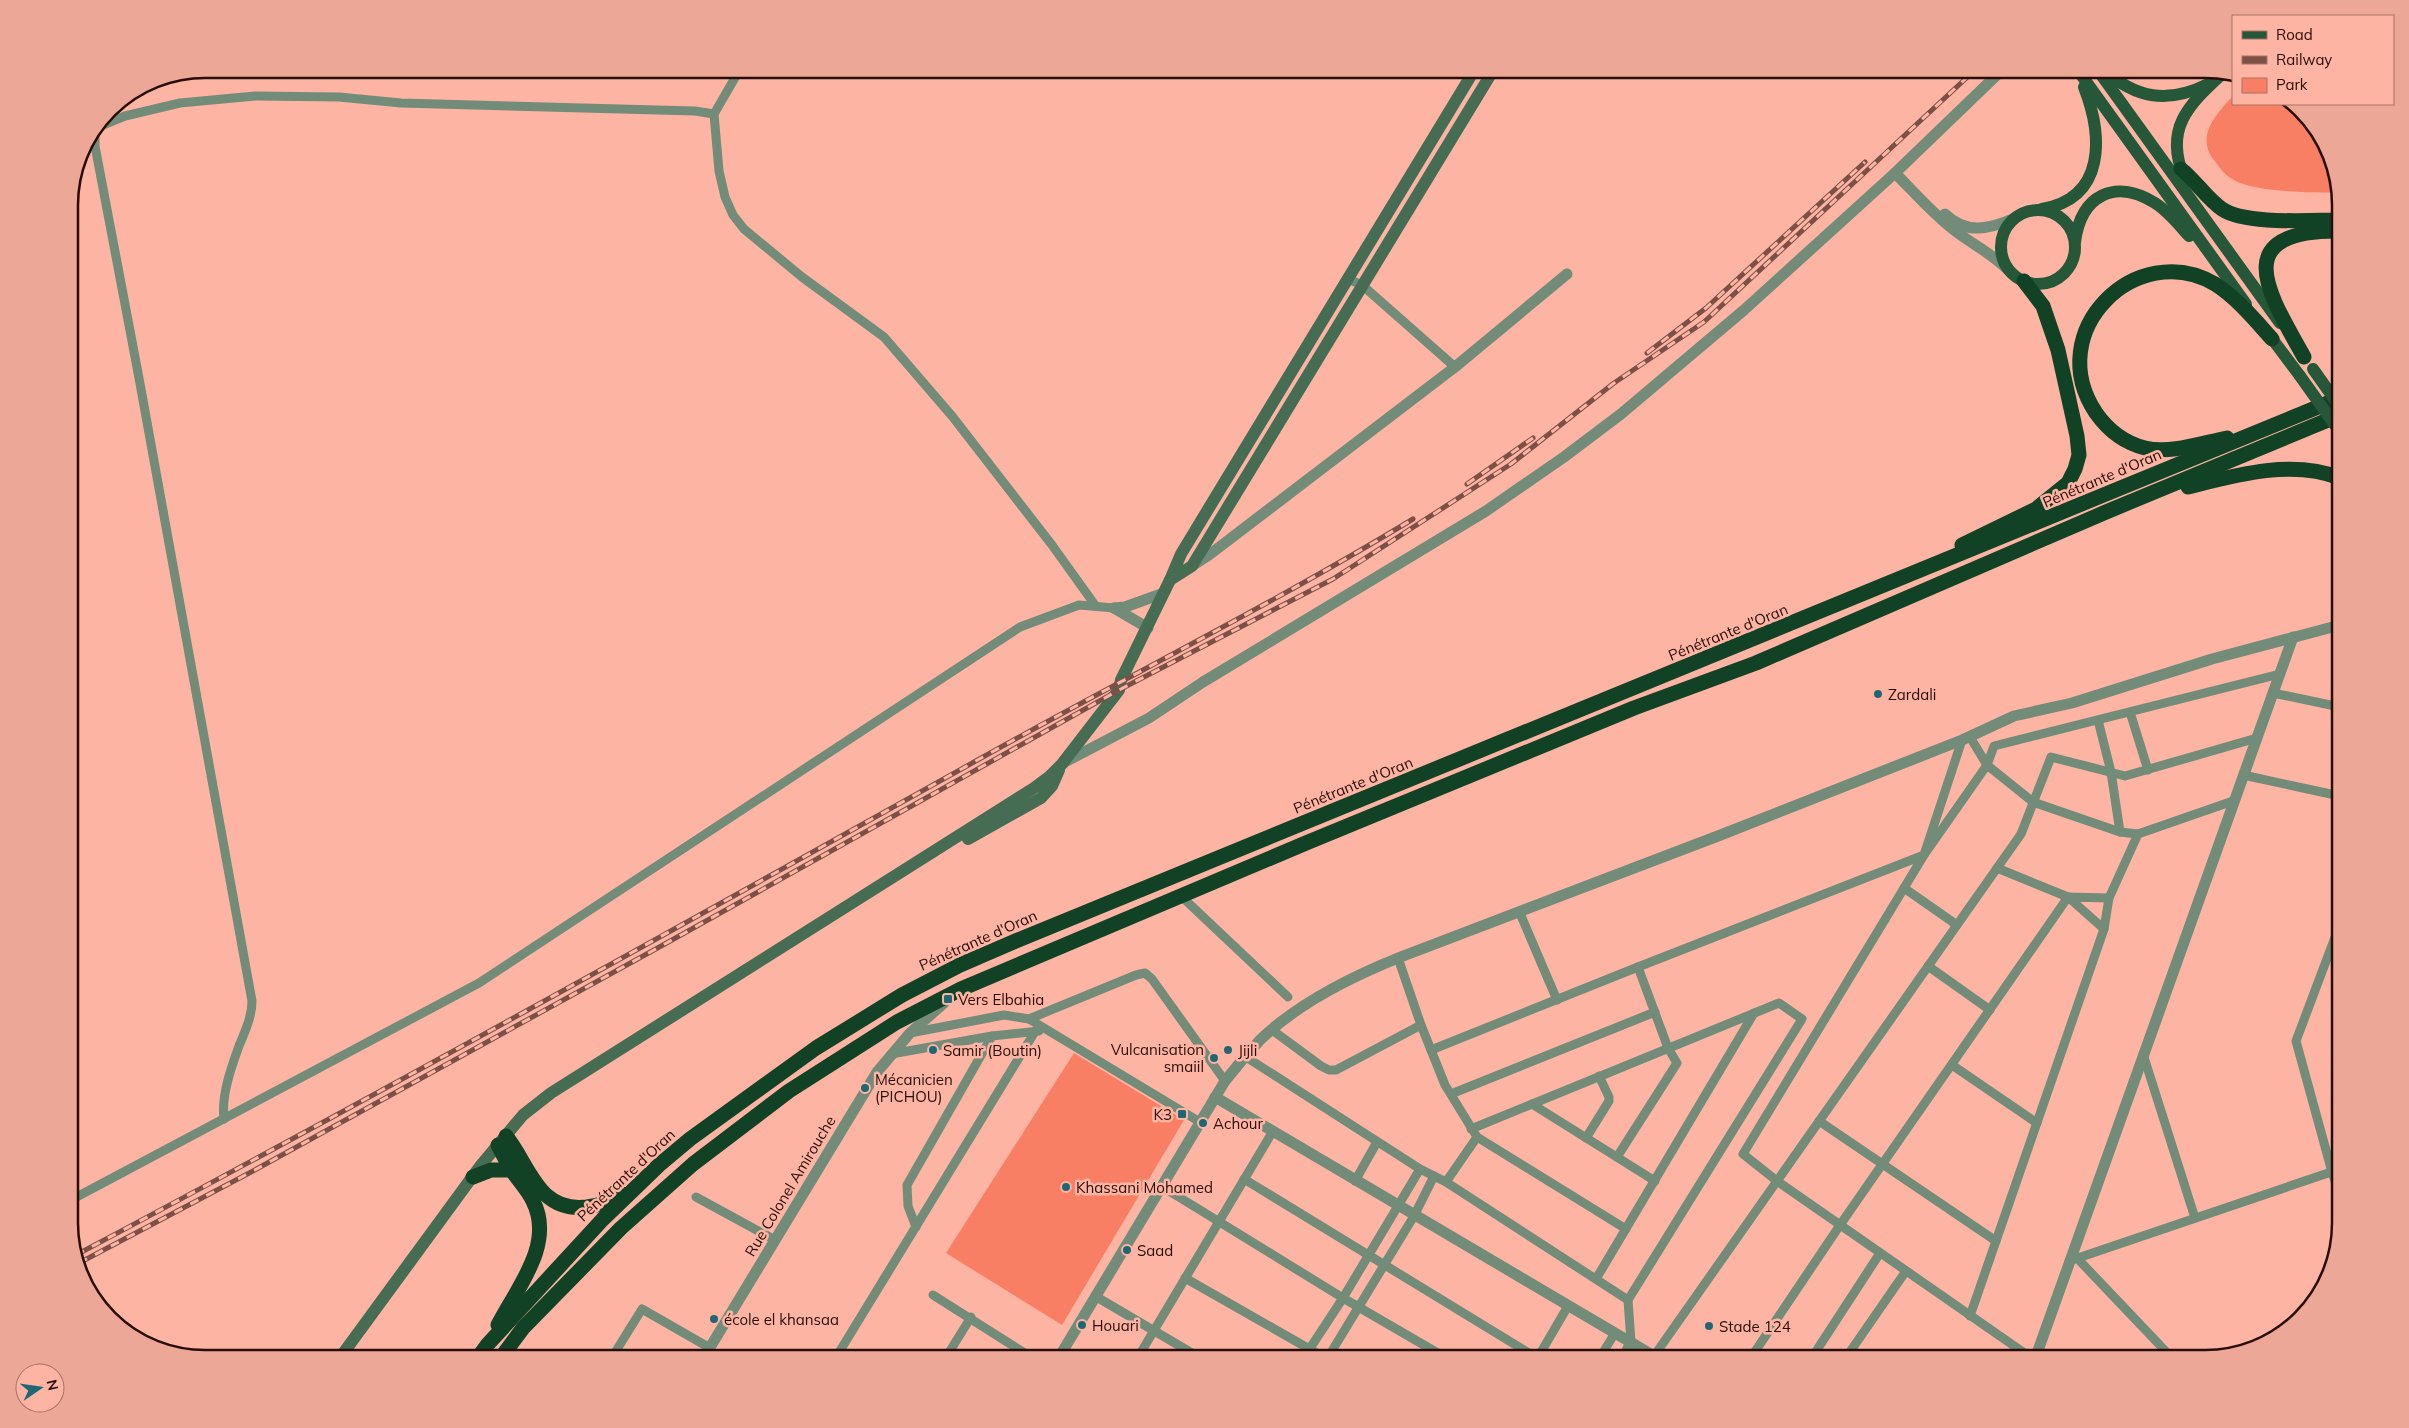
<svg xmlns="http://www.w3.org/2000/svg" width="2409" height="1428" viewBox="0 0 2409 1428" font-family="Mulish,sans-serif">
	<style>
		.green { fill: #f97f64 }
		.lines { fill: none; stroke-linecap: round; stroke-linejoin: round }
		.minor { stroke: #728c79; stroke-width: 9 }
		.tertiary { stroke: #728c79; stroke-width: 11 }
		.secondary { stroke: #466d53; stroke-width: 12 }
		.primary { stroke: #255738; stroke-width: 12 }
		.motorway { stroke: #124226; stroke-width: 15 }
		.rail-casing { stroke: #7d5046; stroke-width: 5 }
		.rail { stroke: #feb4a3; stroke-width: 3; stroke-dasharray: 9; stroke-linecap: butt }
		.primary-bridge { stroke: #255738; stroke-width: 12 }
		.poi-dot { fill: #206775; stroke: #feb4a3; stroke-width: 2 }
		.labels { text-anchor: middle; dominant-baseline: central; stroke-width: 5; stroke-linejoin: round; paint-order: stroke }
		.street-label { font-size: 15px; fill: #280e09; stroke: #feb4a3 }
		.poi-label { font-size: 15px; fill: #280e09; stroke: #feb4a3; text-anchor: start }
		.rim { fill: none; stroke: #280e09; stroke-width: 2.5 }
	</style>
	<rect width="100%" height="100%" fill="#feb4a3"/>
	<!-- green -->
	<g class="green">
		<path d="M2233 96V104H2289L2322 137 2339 193C2312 192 2249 193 2229 177 2223 173 2218 165 2213 159 2196 136 2216 114 2233 96Z"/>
		<path d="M1074 1053 1184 1120 1062 1325 946 1253Z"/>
	</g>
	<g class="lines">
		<!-- minor -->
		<g class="minor">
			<path d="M740 69 714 114 719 171 725 197 733 215 744 229 802 277 884 337 952 416 1052 545 1095 605"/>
			<path d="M1348 279 1362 285 1455 367"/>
			<path d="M2273 693 2340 707"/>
			<path d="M2130 712 2148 770"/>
			<path d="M2098 720 2111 772 2120 832"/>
			<path d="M1970 737 1987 765 2033 802 2120 832 2138 834"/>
			<path d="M1962 740 1924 855 1987 765 1994 746 2280 674"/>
			<path d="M2243 775 2340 796"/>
			<path d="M1904 888 1957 925"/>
			<path d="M1181 896 1288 997"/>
			<path d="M1519 911 1557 1000"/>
			<path d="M2340 924 2296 1041 2332 1172 2340 1196"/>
			<path d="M2104 929 2068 897 2109 898"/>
			<path d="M1398 958 1421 1025 1445 1085 1477 1137 1446 1182"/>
			<path d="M1928 966 1990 1010"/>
			<path d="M1029 1019 1136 975 1145 973 1152 979 1225 1081"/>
			<path d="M1272 1030 1321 1066 1329 1070H1336L1421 1025"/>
			<path d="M910 1033 1004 1015 1029 1019 1200 1122"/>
			<path d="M1431 1050 1638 967 1924 855 1743 1154 1777 1181 2033 1359"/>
			<path d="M891 1054 992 1036 1039 1031"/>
			<path d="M2143 1054 2195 1218"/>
			<path d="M1246 1057 1420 1169 1446 1182 1628 1300"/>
			<path d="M1952 1065 2037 1123"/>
			<path d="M1451 1094 1655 1012"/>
			<path d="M1532 1104 1655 1181"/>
			<path d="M224 1119C221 1096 231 1068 239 1046 245 1031 252 1017 252 1001L139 378 95 146V131L103 125 125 116 180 103 255 96 339 97 401 103 695 111 714 114"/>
			<path d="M1819 1121 1996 1241"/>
			<path d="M1471 1129 1779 1003 1802 1019 1628 1300 1631 1342"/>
			<path d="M1477 1137 1626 1229"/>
			<path d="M1586 1138 1609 1101V1097L1599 1076"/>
			<path d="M1617 1157 1677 1063 1668 1048 1638 967"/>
			<path d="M1244 1179 1537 1358"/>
			<path d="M1355 1181 1377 1142"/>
			<path d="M1161 1186 1343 1298 1448 1359"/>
			<path d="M696 1197 775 1240"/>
			<path d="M69 1201 479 983 1020 627 1079 605 1114 608"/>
			<path d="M916 1227 908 1206 907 1185 992 1036"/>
			<path d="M2077 1258 2173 1359"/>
			<path d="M2069 1261 2340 1169"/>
			<path d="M1185 1278 1327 1359"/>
			<path d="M1596 1279 1754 1013"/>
			<path d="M933 1295 1034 1359"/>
			<path d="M1095 1296 1202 1359"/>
			<path d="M1970 1316 2104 929 2109 898 2138 834 2233 801"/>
			<path d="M1654 1356 2021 834 2051 757 2125 776 2257 738"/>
			<path d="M611 1359 642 1309 710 1348"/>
			<path d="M835 1359 1036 1030"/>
			<path d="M945 1359 971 1317"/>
			<path d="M1137 1359 1273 1131"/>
			<path d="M1303 1359 1343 1298 1420 1169"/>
			<path d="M1327 1359 1414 1216 1434 1176"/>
			<path d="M1537 1359 1568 1306"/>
			<path d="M1599 1359 1615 1333"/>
			<path d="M1750 1359 1840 1225 2068 897 1997 868"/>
			<path d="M1811 1359 1880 1253"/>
			<path d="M1845 1359 1906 1271"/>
		</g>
		<!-- tertiary -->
		<g class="tertiary">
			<path d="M1895 173C1914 192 1932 213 1954 230 1973 245 1992 253 2009 271"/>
			<path d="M1945 214C1966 235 1990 229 2015 218"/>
			<path d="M1192 566 1209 555 1455 367 1567 274"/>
			<path d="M1114 608 1125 607 1164 593"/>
			<path d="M1114 608 1148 628"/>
			<path d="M1063 763 1149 718 1203 682 1486 511 1564 457 1621 414 1744 310 1895 173 2003 69"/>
			<path d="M1215 1097 1659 1359"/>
			<path d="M703 1359 877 1072 910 1033 944 1003"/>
			<path d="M1058 1359 1225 1081C1236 1067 1248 1053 1260 1040 1296 1005 1351 977 1398 958L1718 836 1962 740 2014 716 2072 703 2212 659 2340 625"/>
			<path d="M1623 1359 1631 1342"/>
			<path d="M2035 1359 2293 637"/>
		</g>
		<!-- secondary -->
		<g class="secondary">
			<path d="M1170 580 1192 566 1494 69"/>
			<path d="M968 839 1041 798 1052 786 1059 770"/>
			<path d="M339 1359 481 1165 523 1115 551 1093 1034 788 1050 776 1062 764 1119 690 1121 680 1170 580 1181 554 1475 69"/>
		</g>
		<!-- primary -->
		<g class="primary">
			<path d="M2077 69 2246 304"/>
			<path d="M2097 69 2280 323"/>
			<path d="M2103 69C2136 99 2168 104 2208 84"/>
			<path d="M2184 177C2164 129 2188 105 2222 74"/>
			<path d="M2042 209C2106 198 2103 136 2084 87"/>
			<circle cx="2038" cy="247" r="37"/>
			<path d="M2075 242C2081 195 2115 178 2155 203 2168 211 2179 225 2189 236"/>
			<path d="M2267 332 2300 376"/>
		</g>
		<!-- motorway -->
		<g class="motorway">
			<path d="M2181 169C2196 181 2207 199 2222 209 2245 225 2311 220 2340 220"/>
			<path d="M2304 357C2269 294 2226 230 2340 231"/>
			<path d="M2227 438C2201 443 2171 454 2145 448 2125 443 2108 430 2096 413 2041 331 2137 238 2215 284 2237 298 2255 320 2272 339"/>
			<path d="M2188 487C2236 475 2292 459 2340 478"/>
			<path d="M1962 545 2036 509 2068 483 2075 469 2079 455 2077 436 2058 350 2043 306 2024 281"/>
			<path d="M506 1136C530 1166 538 1213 587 1207 599 1205 612 1202 622 1194"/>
			<path d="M473 1177 491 1170H512"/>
			<path d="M498 1325C517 1288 555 1244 533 1201 528 1190 520 1182 513 1172 507 1164 503 1154 498 1145"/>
			<path d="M477 1359 488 1344 603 1219 659 1165 690 1139 816 1048 902 995 960 965 1018 940 2340 398"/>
			<path d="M500 1359 523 1328 621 1228 693 1164 789 1091 897 1022 961 989 1306 843 1634 708 1756 663 2106 512 2340 415"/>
		</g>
		<defs>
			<g id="rail">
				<path d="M1647 353 1706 308 1865 162"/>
				<path d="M1467 484 1533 438"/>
				<path d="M76 1255C381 1093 682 925 983 757 1126 677 1273 604 1413 519"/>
				<path d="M79 1263 253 1171 663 945 1119 690 1333 579 1511 464 1614 383 1704 322 1976 69"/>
			</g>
		</defs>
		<!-- rail casing -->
		<use href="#rail" class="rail-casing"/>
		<!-- rail -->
		<use href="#rail" class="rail"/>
		<!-- primary-bridge -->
		<g class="primary-bridge">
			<path d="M2313 369 2340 407"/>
			<path d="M2300 376 2340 432"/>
		</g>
	</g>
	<!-- markers -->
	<g class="poi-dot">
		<circle cx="1878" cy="694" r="5"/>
		<rect x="943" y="994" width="10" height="10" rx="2.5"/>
		<circle cx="933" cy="1050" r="5"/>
		<circle cx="1228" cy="1050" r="5"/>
		<circle cx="1214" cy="1058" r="5"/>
		<circle cx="865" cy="1088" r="5"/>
		<rect x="1177" y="1109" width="10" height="10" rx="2.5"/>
		<circle cx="1203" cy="1123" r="5"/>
		<circle cx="1066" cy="1187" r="5"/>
		<circle cx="1127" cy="1250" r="5"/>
		<circle cx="714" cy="1319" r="5"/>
		<circle cx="1082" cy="1325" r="5"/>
		<circle cx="1709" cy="1326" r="5"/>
	</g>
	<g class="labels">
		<!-- street labels -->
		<g class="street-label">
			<text transform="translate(2102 478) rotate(-23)">Pénétrante d'Oran</text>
			<text transform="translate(1728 632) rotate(-22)">Pénétrante d'Oran</text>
			<text transform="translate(1353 785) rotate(-22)">Pénétrante d'Oran</text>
			<text transform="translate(978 940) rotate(-24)">Pénétrante d'Oran</text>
			<text transform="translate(626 1175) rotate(-43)">Pénétrante d'Oran</text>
			<text transform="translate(790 1186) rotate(-59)">Rue Colonel Amirouche</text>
		</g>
		<!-- poi labels -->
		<g class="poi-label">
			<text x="1888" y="694">Zardali</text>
			<text x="958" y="999">Vers Elbahia</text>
			<text x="1204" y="1049" text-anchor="end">Vulcanisation<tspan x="1204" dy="17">smaiil</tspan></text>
			<text x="943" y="1050">Samir (Boutin)</text>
			<text x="1238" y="1050">Jijli</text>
			<text x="875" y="1079">Mécanicien<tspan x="875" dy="17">(PICHOU)</tspan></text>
			<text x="1172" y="1114" text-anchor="end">K3</text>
			<text x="1213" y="1123">Achour</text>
			<text x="1076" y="1187">Khassani Mohamed</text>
			<text x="1137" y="1250">Saad</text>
			<text x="724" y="1319">école el khansaa</text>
			<text x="1092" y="1325">Houari</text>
			<text x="1719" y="1326">Stade 124</text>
		</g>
	</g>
	<!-- crop -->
	<path d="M0 0H2409V1428H0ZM205 78H2205A127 127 0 0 1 2332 205V1223A127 127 0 0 1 2205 1350H205A127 127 0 0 1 78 1223V205A127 127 0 0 1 205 78Z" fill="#eda797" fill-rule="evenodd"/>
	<path class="rim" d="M205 78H2205A127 127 0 0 1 2332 205V1223A127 127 0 0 1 2205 1350H205A127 127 0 0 1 78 1223V205A127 127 0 0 1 205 78Z"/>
	<!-- legend -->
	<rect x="2232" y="15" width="162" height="90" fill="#feb4a3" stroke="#a87265"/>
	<rect x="2242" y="31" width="25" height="8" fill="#255738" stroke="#a87265"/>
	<text x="2276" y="40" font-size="15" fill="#280e09">Road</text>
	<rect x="2242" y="56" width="25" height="8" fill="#7d5046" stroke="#a87265"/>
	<text x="2276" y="65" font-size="15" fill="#280e09">Railway</text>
	<rect x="2242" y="78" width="25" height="15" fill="#f97f64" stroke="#a87265"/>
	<text x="2276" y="90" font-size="15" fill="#280e09">Park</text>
	<!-- north arrow -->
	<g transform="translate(40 1388) rotate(77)"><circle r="24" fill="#feb4a3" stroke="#a87265"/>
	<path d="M0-4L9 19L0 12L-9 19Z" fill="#206775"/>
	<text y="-8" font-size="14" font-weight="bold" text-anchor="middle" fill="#280e09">N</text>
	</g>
</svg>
